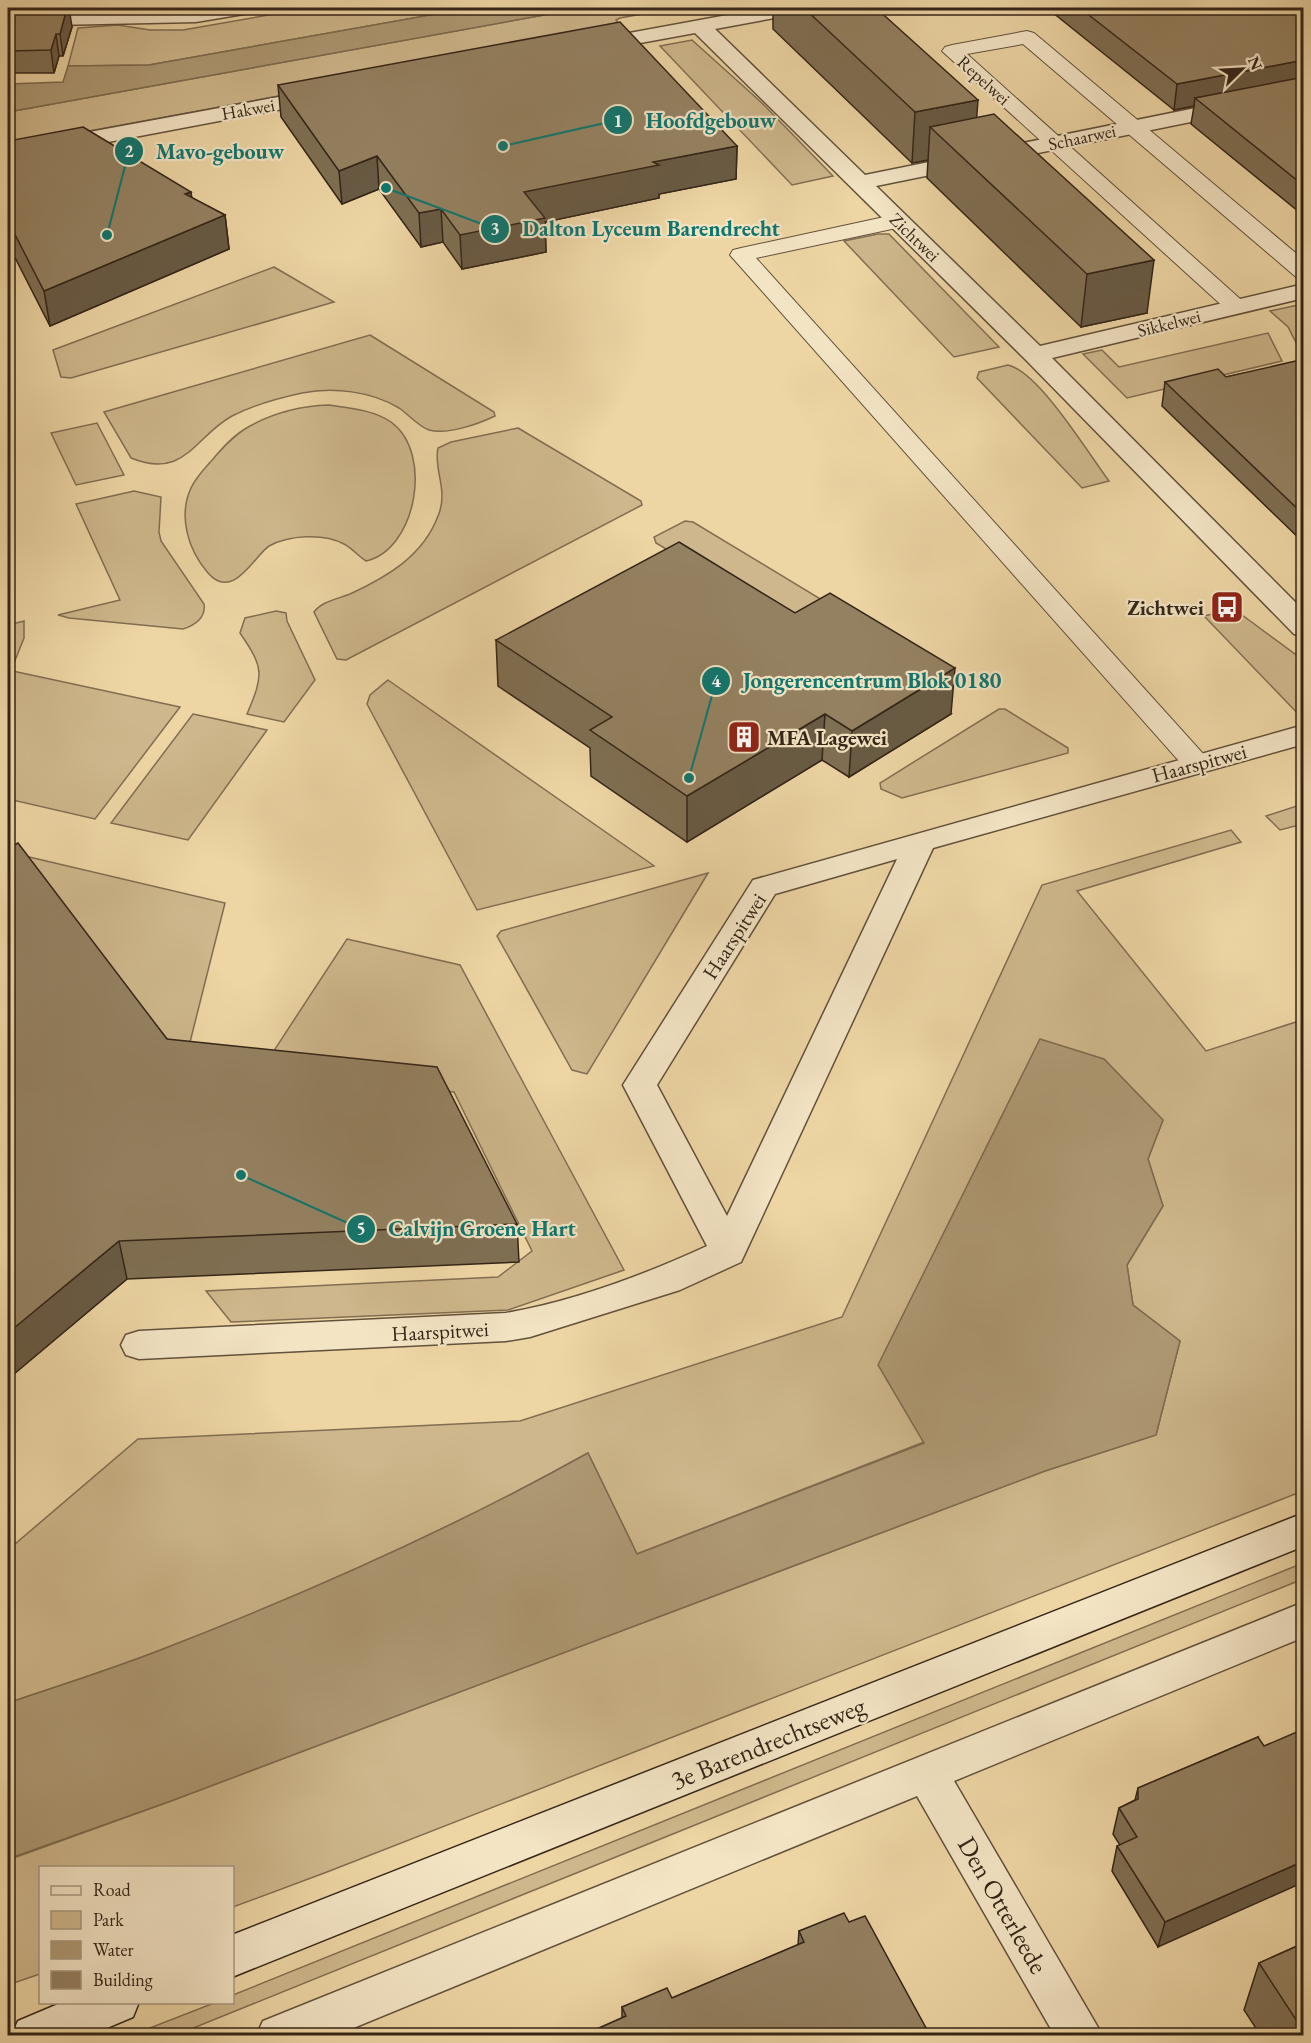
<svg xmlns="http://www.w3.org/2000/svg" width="1311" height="2043" viewBox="0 0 1311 2043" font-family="'EB Garamond',serif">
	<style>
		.green { fill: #ceb78c; stroke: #816e52; stroke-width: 1.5 }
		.water { fill: #ae9974; stroke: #7d6b4f; stroke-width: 1.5 }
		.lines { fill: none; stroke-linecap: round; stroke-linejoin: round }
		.lane-casing { stroke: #62513b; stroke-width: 2 }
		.street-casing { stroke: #62513b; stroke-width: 3 }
		.secondary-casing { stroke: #342518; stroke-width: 3 }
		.lane { fill: #f3e4c4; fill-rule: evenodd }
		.street { fill: #f3e4c4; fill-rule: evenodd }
		.secondary { fill: #f3e4c4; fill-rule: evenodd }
		.wall { fill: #7f6f53; stroke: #342518; stroke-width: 1.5 }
		.shaded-wall { fill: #685a44; stroke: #342518; stroke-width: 1.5 }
		.building { fill: #948161; stroke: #342518; stroke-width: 1.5 }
		.labels { text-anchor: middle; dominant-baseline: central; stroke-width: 4.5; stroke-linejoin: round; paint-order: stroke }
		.far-street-label { font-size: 18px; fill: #342518; stroke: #f3e4c4 }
		.poi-label { font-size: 21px; font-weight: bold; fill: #342518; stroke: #f3e4c4; text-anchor: end }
		.street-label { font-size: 21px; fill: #342518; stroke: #f3e4c4 }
		.near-street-label { font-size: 26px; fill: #342518; stroke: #f3e4c4 }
		.leader { fill: none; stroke: #0f766e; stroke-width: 2 }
		.callout-dot { fill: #0f766e; stroke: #f3e4c4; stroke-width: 2 }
		.mark-label { font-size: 18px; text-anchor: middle; font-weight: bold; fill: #fff }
		.callout-label { font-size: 22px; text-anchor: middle; font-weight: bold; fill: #0f766e; stroke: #f3e4c4; stroke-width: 4.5; stroke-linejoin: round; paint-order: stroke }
	</style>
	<rect width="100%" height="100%" fill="#edd5a4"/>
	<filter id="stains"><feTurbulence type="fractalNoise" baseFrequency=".00333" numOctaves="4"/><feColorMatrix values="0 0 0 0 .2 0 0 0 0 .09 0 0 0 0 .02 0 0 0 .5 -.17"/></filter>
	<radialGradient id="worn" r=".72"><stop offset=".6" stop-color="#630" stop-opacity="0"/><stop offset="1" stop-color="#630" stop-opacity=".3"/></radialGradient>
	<!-- green -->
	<g class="green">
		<path d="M309 8H470L149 65 68 66 78 28 118 25 150 30H183Z"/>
		<path d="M583 8H676L620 18 616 20 623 29 534 49 8 146V112Z"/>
		<path d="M692 40 762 103 833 176 792 185 660 46Z"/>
		<path d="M878 234H889L999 347 954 357 844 241Z"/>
		<path d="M274 267 334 302 71 378 61 377 53 350Z"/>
		<path d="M1303 304 1304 356H1303L1288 327 1270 311Z"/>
		<path d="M1268 333 1282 361 1127 398 1083 354 1102 350 1119 367Z"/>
		<path d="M370 335 494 412 495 416C478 424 448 435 429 430 419 427 408 414 399 408 371 391 333 387 302 393 279 398 253 405 232 416 194 437 185 480 131 458L104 412Z"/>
		<path d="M1008 365C1039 372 1088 453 1109 481L1082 488 977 378 979 372Z"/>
		<path d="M329 405C349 408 374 410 391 422 434 453 416 550 366 561 358 556 352 548 344 544 324 533 289 535 269 546 255 555 233 602 208 573 188 550 178 516 191 488 196 477 205 468 213 459 224 446 235 434 250 426 275 412 301 406 329 405Z"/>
		<path d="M97 423 124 475 76 485 51 433Z"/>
		<path d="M518 428 641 501 642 505 346 660 337 659 314 612C322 601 338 599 350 594 387 577 423 556 438 516 449 491 433 468 438 448L451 442Z"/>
		<path d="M134 491 161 497 159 532 161 541 204 604C206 618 195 625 183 629L69 618 58 615 120 600 76 504Z"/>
		<path d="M685 521 693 522 832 606 797 628 656 543 654 537Z"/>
		<path d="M1234 609 1303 660V719L1204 616Z"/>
		<path d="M276 611 286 613 287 621 315 680 284 722 247 714C264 674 264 668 240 633L245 618Z"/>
		<path d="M24 621V638L14 663 8 662V625Z"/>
		<path d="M8 670 180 707 95 819 8 799Z"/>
		<path d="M388 680 650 863 654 866 477 910 367 704 370 695Z"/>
		<path d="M999 709H1005L1068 748V753L902 798 881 789 880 783Z"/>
		<path d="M193 714 267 730 188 840 111 823Z"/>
		<path d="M1303 804V824L1280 830 1266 816Z"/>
		<path d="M1231 830 1241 842 1077 891 1206 1051 1299 1021 1303 1027V1491L327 1872 233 1907 232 1868H40V1974L8 1985V1860L171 1801 1045 1471 1156 1435 1180 1341 1133 1305 1127 1265 1163 1206 1148 1159 1163 1120 924 1442 637 1554 588 1453C450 1530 305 1594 158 1651 109 1670 58 1686 8 1703V1550L138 1439 520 1421 842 1317 1042 885Z"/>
		<path d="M8 852 225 903 183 1070Z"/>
		<path d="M708 873 587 1074 572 1070 497 936 501 931Z"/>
		<path d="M347 939 460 965 624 1270 508 1310 231 1322 206 1291 498 1277 532 1251 454 1092 258 1075Z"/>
		<path d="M1303 1563V1579L176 2035H132L214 2003 232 2002 233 1995Z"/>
	</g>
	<!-- water -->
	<g class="water">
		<path d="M470 8H583L8 112V84L63 82 68 66 149 65Z"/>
		<path d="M1040 1039 1104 1059 1163 1120 1148 1159 1163 1206 1127 1265 1133 1305 1180 1341 1156 1435 1045 1471 171 1801 8 1859V1703C58 1686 109 1670 158 1651 305 1594 450 1530 588 1453L637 1554 924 1443 878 1365Z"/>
	</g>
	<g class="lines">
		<defs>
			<g id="lane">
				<path d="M1027 31 1034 33 1304 260V279L1296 277 1023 44 967 54 1248 306 1244 311H1228L942 51 945 47 952 45Z"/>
				<path d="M898 214 906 216 909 221 906 226 756 258 1206 757 1210 763 1206 769 1196 772 1186 769 730 255 733 250 741 248Z"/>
			</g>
			<g id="street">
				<path d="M210 8H254L251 12 244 14 196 22 8 26V14Z"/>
				<path d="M765 8H806L803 12 796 14 715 29 865 175 1304 86V99L876 186 1040 346 1304 284V298L1052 358 1304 611V636L1294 634 1026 360 695 33 591 52 584 50 580 46 584 42 591 40Z"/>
				<path d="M322 89 330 90 333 95 330 100 8 161V147Z"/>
				<path d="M1304 725V744L933 848 741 1262 680 1290 530 1337 506 1341 139 1359 126 1355 121 1345 126 1335 139 1331 506 1313C575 1301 644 1275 707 1246L623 1085 753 880ZM897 859 727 1216 657 1085 775 894Z"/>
				<path d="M1304 1602V1637L954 1781 1103 2036H1055L917 1796 334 2036H256L263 2021Z"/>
			</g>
			<g id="secondary">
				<path d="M1304 1513V1546L232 1977V1935Z"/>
				<path d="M63 2002H139L133 2017 88 2036H11L18 2021Z"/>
			</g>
		</defs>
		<!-- lane casing -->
		<use href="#lane" class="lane-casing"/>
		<!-- street casing -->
		<use href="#street" class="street-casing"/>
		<!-- secondary casing -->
		<use href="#secondary" class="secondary-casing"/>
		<!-- lane -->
		<use href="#lane" class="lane"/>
		<!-- street -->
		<use href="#street" class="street"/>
		<!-- secondary -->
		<use href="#secondary" class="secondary"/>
	</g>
	<!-- wall -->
	<g class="wall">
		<path d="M8 8 72 27 63 56H59L54 73H8Z"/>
		<path d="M773 8H876L977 118 1147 313 1081 327 927 178 928 160 912 163 773 29Z"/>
		<path d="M1047 8H1304V216L1191 124 1194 106 1174 110Z"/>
		<path d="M278 85 737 146 736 179 659 194V198L545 222 546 252 462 269 443 242 421 247 379 189 342 204 281 117Z"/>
		<path d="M8 141 192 198 225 215 229 249 50 326 8 244Z"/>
		<path d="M1304 361V543L1162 406 1165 382 1226 377Z"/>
		<path d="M496 640 951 714 849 777 822 760 687 842 591 776 590 748 498 686Z"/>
		<path d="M8 848 167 1039 517 1224 519 1262 127 1279 8 1379Z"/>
		<path d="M1258 1737 1158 1947 1112 1871 1117 1846 1120 1845 1113 1834 1119 1808 1135 1800 1138 1788Z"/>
		<path d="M849 1922 926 2028 925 2036H581L622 2018V2007L672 1998 798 1945 799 1931Z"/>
		<path d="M1304 1943V2036H1261L1244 2010 1259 1963Z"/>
	</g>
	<!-- shaded-wall -->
	<g class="shaded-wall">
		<path d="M67 8H69L72 27 63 56 60 34Z"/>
		<path d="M56 34 59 56 54 73 51 50Z"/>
		<path d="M1304 60V85L1195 98 1194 106 1174 110 1177 84Z"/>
		<path d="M978 100 974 151 930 127 928 160 912 163 915 112Z"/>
		<path d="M737 146 736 179 659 194V198L545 222 546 252 462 269 460 235 524 192 653 162Z"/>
		<path d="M377 156 379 189 342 204 339 171Z"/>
		<path d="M191 192 196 226 185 194Z"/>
		<path d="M441 209 443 242 421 247 419 213Z"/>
		<path d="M225 215 229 249 50 326 44 291Z"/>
		<path d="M1154 260 1147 313 1081 327 1087 274Z"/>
		<path d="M955 668 951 714 849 777 852 731Z"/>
		<path d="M825 714 822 760 687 842V796Z"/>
		<path d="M119 1241 127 1279 8 1379V1333Z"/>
		<path d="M1304 1861V1882L1158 1947 1165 1922Z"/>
		<path d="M926 2028 925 2036H909Z"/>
	</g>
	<!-- building -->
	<g class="building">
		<path d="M8 8H67L60 34H56L51 50 8 51Z"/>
		<path d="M804 8H876L978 100 915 112Z"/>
		<path d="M1080 8H1304V60L1177 84Z"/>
		<path d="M620 22 737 146 653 162 659 165 524 192 545 218 460 235 441 209 419 213 377 156 339 171 278 85Z"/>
		<path d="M1304 77V186L1195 98Z"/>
		<path d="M994 114 1154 260 1087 274 930 127Z"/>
		<path d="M83 127 191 192 185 194 225 215 44 291 8 221V141Z"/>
		<path d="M1300 360 1304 361V515L1165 382 1218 369 1226 377Z"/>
		<path d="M679 542 795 613 830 593 955 668 852 731 825 714 687 796 590 730 612 717 496 640Z"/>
		<path d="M18 843 167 1039 437 1067 517 1224 119 1241 8 1333V848Z"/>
		<path d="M1304 1729V1861L1165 1922 1117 1846 1137 1837 1119 1808 1138 1799V1788L1258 1737 1264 1746Z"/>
		<path d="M844 1913 849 1922 865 1916 926 2028 909 2036H581L626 2016 622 2007 667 1988 672 1998 804 1942 799 1931Z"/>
		<path d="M1304 1943V2032L1259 1963Z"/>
	</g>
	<!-- icons -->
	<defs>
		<symbol id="bus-square" viewBox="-11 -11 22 22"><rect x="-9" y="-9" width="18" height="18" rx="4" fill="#8f2418" stroke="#f3e4c4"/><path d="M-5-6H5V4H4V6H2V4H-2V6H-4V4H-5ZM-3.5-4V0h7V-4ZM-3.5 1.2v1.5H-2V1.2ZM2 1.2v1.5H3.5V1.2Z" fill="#fff"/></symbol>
		<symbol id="building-square" viewBox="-11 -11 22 22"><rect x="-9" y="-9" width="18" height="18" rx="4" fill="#8f2418" stroke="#f3e4c4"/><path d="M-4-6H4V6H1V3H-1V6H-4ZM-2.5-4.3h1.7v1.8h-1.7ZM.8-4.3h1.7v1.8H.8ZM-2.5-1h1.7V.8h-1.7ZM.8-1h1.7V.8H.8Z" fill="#fff"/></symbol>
	</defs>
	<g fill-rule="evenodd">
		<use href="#bus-square" x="1208" y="588" width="38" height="38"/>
		<use href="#building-square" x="725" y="718" width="38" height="38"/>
	</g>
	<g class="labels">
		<!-- far-street labels -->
		<g class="far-street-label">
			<text transform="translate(984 80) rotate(42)">Repelwei</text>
			<text transform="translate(248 109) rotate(-10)">Hakwei</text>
			<text transform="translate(1082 137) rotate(-12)">Schaarwei</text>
			<text transform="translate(915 237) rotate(44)">Zichtwei</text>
			<text transform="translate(1169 323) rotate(-14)">Sikkelwei</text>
		</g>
		<!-- poi labels -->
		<g class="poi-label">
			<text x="1204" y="607">Zichtwei</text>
			<text x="767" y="737" text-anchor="start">MFA Lagewei</text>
		</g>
		<!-- street labels -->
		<g class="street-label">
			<text transform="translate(1199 763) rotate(-15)">Haarspitwei</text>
			<text transform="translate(734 936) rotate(-57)">Haarspitwei</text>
			<text transform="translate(440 1331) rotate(-3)">Haarspitwei</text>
		</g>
		<!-- near-street labels -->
		<g class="near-street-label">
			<text transform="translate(768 1743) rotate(-22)">3e Barendrechtseweg</text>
			<text transform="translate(1003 1905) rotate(60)">Den Otterleede</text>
		</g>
	</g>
	<!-- callouts -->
	<path class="leader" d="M503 146L618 120M107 235L129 151M386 188L495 229M689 778L716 681M241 1175L361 1229"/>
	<g class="callout-dot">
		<circle cx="503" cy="146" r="6"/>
		<circle cx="107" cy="235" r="6"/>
		<circle cx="386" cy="188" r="6"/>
		<circle cx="689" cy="778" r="6"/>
		<circle cx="241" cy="1175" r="6"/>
		<circle cx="618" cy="120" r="15"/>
		<circle cx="129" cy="151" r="15"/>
		<circle cx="495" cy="229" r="15"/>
		<circle cx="716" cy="681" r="15"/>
		<circle cx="361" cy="1229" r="15"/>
	</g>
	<g class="mark-label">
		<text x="618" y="127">1</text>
		<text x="129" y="157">2</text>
		<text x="495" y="235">3</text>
		<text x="716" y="687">4</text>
		<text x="361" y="1235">5</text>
	</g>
	<g class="callout-label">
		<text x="711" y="128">Hoofdgebouw</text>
		<text x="220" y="159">Mavo-gebouw</text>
		<text x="651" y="236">Dalton Lyceum Barendrecht</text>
		<text x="872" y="688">Jongerencentrum Blok 0180</text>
		<text x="482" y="1236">Calvijn Groene Hart</text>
	</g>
	<!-- margin -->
	<rect width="1311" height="2043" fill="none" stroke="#edd5a4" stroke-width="30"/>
	<rect x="9" y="9" width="1293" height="2025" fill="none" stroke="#342518" stroke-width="3"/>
	<rect x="15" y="15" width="1281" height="2013" fill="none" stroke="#342518" stroke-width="1.5"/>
	<!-- legend -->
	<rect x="39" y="1866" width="195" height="138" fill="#f3e4c4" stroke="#a7987f" stroke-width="1.5"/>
	<rect x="51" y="1886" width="30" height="9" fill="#f3e4c4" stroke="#a7987f" stroke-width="1.5"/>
	<text x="93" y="1896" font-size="18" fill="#342518">Road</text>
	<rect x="51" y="1911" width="30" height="18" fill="#ceb78c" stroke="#a7987f" stroke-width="1.5"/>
	<text x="93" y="1926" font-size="18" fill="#342518">Park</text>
	<rect x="51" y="1941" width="30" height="18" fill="#ae9974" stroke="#a7987f" stroke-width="1.5"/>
	<text x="93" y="1956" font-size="18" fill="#342518">Water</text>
	<rect x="51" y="1971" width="30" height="18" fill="#948161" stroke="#a7987f" stroke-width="1.5"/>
	<text x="93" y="1986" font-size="18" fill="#342518">Building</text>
	<!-- north arrow -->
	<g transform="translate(1242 69) rotate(66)" stroke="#f3e4c4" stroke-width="4.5" paint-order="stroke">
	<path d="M0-4.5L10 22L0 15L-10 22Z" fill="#342518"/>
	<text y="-9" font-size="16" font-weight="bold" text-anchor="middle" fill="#342518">N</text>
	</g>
	<rect width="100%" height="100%" filter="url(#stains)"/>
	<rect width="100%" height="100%" fill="url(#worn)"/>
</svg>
